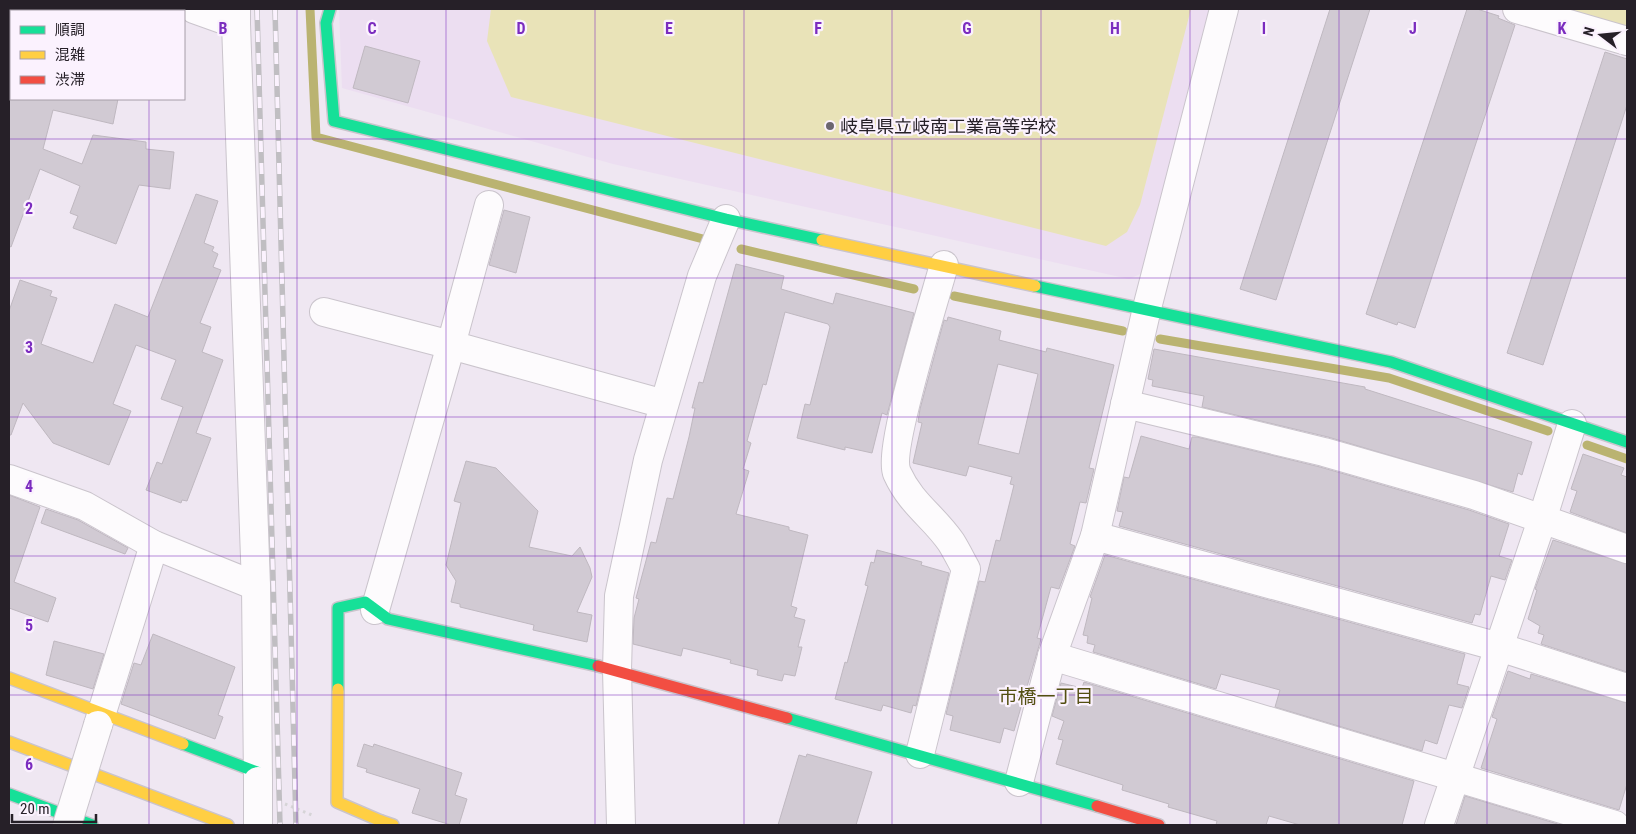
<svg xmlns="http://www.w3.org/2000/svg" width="1636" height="834" viewBox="0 0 1636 834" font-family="'Roboto Condensed','Noto Sans JP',sans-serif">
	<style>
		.built { fill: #ecdef1 }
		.green { fill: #e9e3b8 }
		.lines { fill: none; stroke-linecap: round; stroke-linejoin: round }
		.stream { stroke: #bab371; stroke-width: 9 }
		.building { fill: #d1cad3; stroke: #bfb8c0; fill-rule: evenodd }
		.street-casing { stroke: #cac4cc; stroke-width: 30 }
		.fast-casing { stroke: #cac4cc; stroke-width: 14 }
		.slow-casing { stroke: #cac4cc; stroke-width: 14 }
		.jam-casing { stroke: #cac4cc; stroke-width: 14 }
		.path { stroke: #d6d4d7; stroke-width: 3; stroke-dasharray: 2.5 4; stroke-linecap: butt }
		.street { stroke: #fdfbfd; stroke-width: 28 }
		.fast { stroke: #16e098; stroke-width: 11 }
		.slow { stroke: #ffcf43; stroke-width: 11 }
		.jam { stroke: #f24e42; stroke-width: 11 }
		.rail-casing { stroke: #c0bec2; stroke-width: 5.5 }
		.rail { stroke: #fbf2fe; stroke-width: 4; stroke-dasharray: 11; stroke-linecap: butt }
		.street-bridge-casing { stroke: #cac4cc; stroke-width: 30; stroke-linecap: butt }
		.street-bridge { stroke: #fdfbfd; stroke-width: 28 }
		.grid { fill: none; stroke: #7b2cbf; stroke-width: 1; stroke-opacity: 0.55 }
		.poi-dot { fill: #6c666f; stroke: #fbf2fe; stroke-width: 2 }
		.labels { text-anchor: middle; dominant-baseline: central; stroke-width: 4.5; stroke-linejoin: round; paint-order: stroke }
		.poi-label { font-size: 18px; fill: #262028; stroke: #fbf2fe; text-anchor: start }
		.neighbourhood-label { font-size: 19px; fill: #534f11; stroke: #fbf2fe }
		.grid-label { font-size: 16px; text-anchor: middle; font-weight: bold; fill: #7b2cbf; stroke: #fbf2fe; stroke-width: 4.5; stroke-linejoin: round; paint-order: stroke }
	</style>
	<rect width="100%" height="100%" fill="#efe7f2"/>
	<!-- built -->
	<path class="built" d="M339 9H1213L1147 271 1129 279 613 164 342 88Z"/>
	<!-- green -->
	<g class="green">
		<path d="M491 9H1191L1140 205 1127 232 1106 246 511 97 487 41Z"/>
		<path d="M1560 9H1627V27Z"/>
	</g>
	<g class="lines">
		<!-- stream -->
		<g class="stream">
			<path d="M310 9 316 137 703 239"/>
			<path d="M741 249 914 289"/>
			<path d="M954 296 1123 331"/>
			<path d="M1160 339 1389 378 1548 431"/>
			<path d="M1587 445 1627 459"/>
		</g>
	</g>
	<!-- building -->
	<g class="building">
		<path d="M1330 9H1370L1276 300 1240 289Z"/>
		<path d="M1467 9H1477L1499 16 1498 18 1515 25 1415 328 1398 322 1397 325 1366 314Z"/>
		<path d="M365 46 420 61 408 103 353 88Z"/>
		<path d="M1605 52 1627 59V105L1543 365 1507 353Z"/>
		<path d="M9 99H118L113 124 53 110 43 149 82 164 93 135 146 142V149L174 152 170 189 139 185 116 244 73 228 78 216 70 213 80 186 40 169 11 247 9 246Z"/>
		<path d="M196 194 218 201 204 243 214 247 212 251 218 254 213 267 221 270 200 323 211 327 202 352 223 360 196 433 211 438 187 501 182 500 181 503 146 490 157 462 162 464 183 407 161 399 176 360 136 345 113 404 131 411 109 465 53 443 23 403 11 435H9V311L20 280 52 291 50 296 57 298 41 344 93 363 115 304 148 317Z"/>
		<path d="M504 210 530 217 516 273 489 265Z"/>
		<path d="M736 264 784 276 781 289 833 304 836 293 914 313 887 415 882 413 872 453 845 447V450L797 438 805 404 810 405 830 327 828 324 785 312 766 385 763 384 747 441 751 443 743 469 749 471 736 514 789 527V530L808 535 791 606 797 608 794 617 805 620 798 647H802L795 676 784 674 782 681 757 675 758 670 730 663 731 660 683 648 681 656 633 644 634 618 639 599 636 598 651 542 656 543 667 498 673 499 689 437 695 408H692L699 382 703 383Z"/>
		<path d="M948 317 1001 331 999 340 1046 352 1047 348 1114 365 1089 468 1094 469 1086 503 1080 502 1070 544 1075 546 1059 589 1051 587 1037 638 1041 639 1014 731 1004 728 1000 743 950 730 953 716 946 714 979 581 985 582 996 540 1000 541 1014 485 1010 484 1012 477 969 466 966 476 913 463 922 423 918 422 920 409 944 320 947 321ZM998 364 1038 374 1019 454 978 444Z"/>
		<path d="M1154 349 1365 387V389L1532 442 1522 475 1518 473 1513 492 1328 437 1202 407 1204 396 1152 386 1153 380 1148 379Z"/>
		<path d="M1141 436 1189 449 1192 437H1197L1320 467 1469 510 1509 524 1499 556 1512 560 1505 580 1491 576 1480 615 1475 614 1472 623 1119 526 1123 512 1117 511 1124 477 1129 478Z"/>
		<path d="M1583 454 1624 468 1621 475 1627 477V533L1570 512 1577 491 1571 489Z"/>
		<path d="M466 461 496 468 538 511 529 547 572 556 580 547 590 568 592 577 577 612 592 615 587 642 533 630 534 625 460 607V604L451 602 456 581 446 565 461 503 454 501Z"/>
		<path d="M9 495 40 507 14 582 56 598 48 622 9 608Z"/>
		<path d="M46 509 78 520 128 548 125 554 41 523Z"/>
		<path d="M1553 540 1627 564V672L1541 644 1544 635 1538 633 1540 626 1528 619 1537 590 1535 589Z"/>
		<path d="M877 550 922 562 921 565 949 573 916 706 913 705 911 713 883 705 881 711 835 699 845 662 847 663 868 586 865 585 871 562 874 563Z"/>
		<path d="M1105 555 1465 654 1457 684 1469 687 1462 708 1449 705 1437 744 1425 740 1422 751 1275 707 1280 690 1221 674 1216 689 1093 652 1095 645 1087 643 1088 636 1083 635 1092 598 1090 597Z"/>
		<path d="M153 634 235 667 218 715 223 717 215 739 121 704 134 663 141 665Z"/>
		<path d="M54 641 104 654 93 689 46 675Z"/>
		<path d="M1508 671 1530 679 1531 674 1627 703V784L1619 810 1481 768 1497 719 1492 717Z"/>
		<path d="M1084 682 1414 781 1402 825H1300L1269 816 1266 825H1216L1217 821 1168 807 1169 804 1122 790 1123 785 1056 764 1063 740 1058 739 1064 721 1052 716 1061 683 1082 688Z"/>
		<path d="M364 744 373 747 374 744 462 773 455 795 467 799 459 825H451L412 813 420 789 366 772 367 769 357 766Z"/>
		<path d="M807 754 872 772 856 825H778L799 755 806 757Z"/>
		<path d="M1465 796 1561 825H1456Z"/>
	</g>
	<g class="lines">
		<defs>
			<g id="street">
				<path d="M194 9 236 24V9"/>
				<path d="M1517 9 1627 41"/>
				<path d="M236 24 256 586 258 781"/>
				<path d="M324 312 451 345 489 205"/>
				<path d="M1125 404 1324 452 1474 495 1627 549"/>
				<path d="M9 479 85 506 154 545 256 586"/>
				<path d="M1095 536 1499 647 1627 688"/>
				<path d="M375 610 451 345 664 404"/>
				<path d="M1052 656 1615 825"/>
				<path d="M98 725 154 545"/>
				<path d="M920 754 966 569C961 560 956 550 951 542 933 516 911 504 897 473 887 450 935 298 944 265"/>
				<path d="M1019 782 1052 656 1095 536 1147 308 1224 9"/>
				<path d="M621 825 617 670 619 596 648 460 702 276 726 219"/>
				<path d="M1439 825 1542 520 1572 424"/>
			</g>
			<g id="fast">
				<path d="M330 9 326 23 334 121 726 219 822 240"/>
				<path d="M1035 286 1391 362 1627 442"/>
				<path d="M338 689V608L365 602 388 619 598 666"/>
				<path d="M787 718 1097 806"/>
				<path d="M183 744 257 772"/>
				<path d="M9 794 92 825"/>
			</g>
			<g id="slow">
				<path d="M822 240 1035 286"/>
				<path d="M9 678 183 744"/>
				<path d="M338 689 337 802 381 821V825"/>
				<path d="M9 742 228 825"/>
				<path d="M381 821 393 825"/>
			</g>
			<g id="jam">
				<path d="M598 666 787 718"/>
				<path d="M1097 806 1159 825"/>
			</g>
		</defs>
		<!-- street casing -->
		<use href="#street" class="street-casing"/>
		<!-- fast casing -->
		<use href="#fast" class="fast-casing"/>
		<!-- slow casing -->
		<use href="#slow" class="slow-casing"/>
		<!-- jam casing -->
		<use href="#jam" class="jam-casing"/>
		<!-- path -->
		<path class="path" d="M285 804 312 815"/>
		<!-- street -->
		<use href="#street" class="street"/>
		<!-- fast -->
		<use href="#fast" class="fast"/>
		<!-- slow -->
		<use href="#slow" class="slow"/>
		<!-- jam -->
		<use href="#jam" class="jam"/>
		<defs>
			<g id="rail">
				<path d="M257 9 280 825"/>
				<path d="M275 9 296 825"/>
			</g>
		</defs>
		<!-- rail casing -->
		<use href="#rail" class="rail-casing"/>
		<!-- rail -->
		<use href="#rail" class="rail"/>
		<defs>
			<g id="street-bridge">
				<path d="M258 781V825"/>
				<path d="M67 825 98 725"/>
			</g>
		</defs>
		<!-- street-bridge casing -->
		<use href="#street-bridge" class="street-bridge-casing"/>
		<!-- street-bridge -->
		<use href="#street-bridge" class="street-bridge"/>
	</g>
	<!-- grid -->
	<path class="grid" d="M149 9V11M297 9V825M446 9V825M595 9V825M744 9V825M892 9V825M1041 9V825M1190 9V825M1339 9V825M1487 9V825M149 99V825M9 139H1627M9 278H1627M9 417H1627M9 556H1627M9 695H1627"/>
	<!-- markers -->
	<circle class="poi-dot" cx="830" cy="126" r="5"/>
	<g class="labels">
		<!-- poi labels -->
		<g class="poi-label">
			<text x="840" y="126">岐阜県立岐南工業高等学校</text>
		</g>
		<!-- neighbourhood labels -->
		<g class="neighbourhood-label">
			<text x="1046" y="696">市橋一丁目</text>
		</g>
	</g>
	<g class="grid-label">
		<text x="223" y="34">B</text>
		<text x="372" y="34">C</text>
		<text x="521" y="34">D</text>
		<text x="669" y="34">E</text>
		<text x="818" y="34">F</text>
		<text x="967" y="34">G</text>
		<text x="1115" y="34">H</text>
		<text x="1264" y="34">I</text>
		<text x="1413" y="34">J</text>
		<text x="1562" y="34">K</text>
		<text x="29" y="214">2</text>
		<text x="29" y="353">3</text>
		<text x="29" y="492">4</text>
		<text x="29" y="631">5</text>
		<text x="29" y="770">6</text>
	</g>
	<!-- border -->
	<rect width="1636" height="834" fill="none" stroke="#262028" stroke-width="20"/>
	<!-- legend -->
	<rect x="10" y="10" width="175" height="90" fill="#fbf2fe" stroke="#a69ea8"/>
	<rect x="20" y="26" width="25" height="8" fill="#16e098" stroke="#a69ea8"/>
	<text x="55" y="35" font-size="15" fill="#262028">順調</text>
	<rect x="20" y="51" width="25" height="8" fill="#ffcf43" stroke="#a69ea8"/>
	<text x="55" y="60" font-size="15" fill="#262028">混雑</text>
	<rect x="20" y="76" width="25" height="8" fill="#f24e42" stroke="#a69ea8"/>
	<text x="55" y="85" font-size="15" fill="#262028">渋滞</text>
	<!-- north arrow -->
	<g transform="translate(1601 35) rotate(286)" stroke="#fbf2fe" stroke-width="4" paint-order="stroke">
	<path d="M0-4L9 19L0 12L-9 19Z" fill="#262028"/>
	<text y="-8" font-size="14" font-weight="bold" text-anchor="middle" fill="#262028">N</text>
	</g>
	<!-- scale -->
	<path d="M12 814v8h84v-8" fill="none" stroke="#262028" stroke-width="2.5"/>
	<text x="20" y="814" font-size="15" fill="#262028" stroke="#fbf2fe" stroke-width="4" paint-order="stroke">20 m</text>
</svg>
